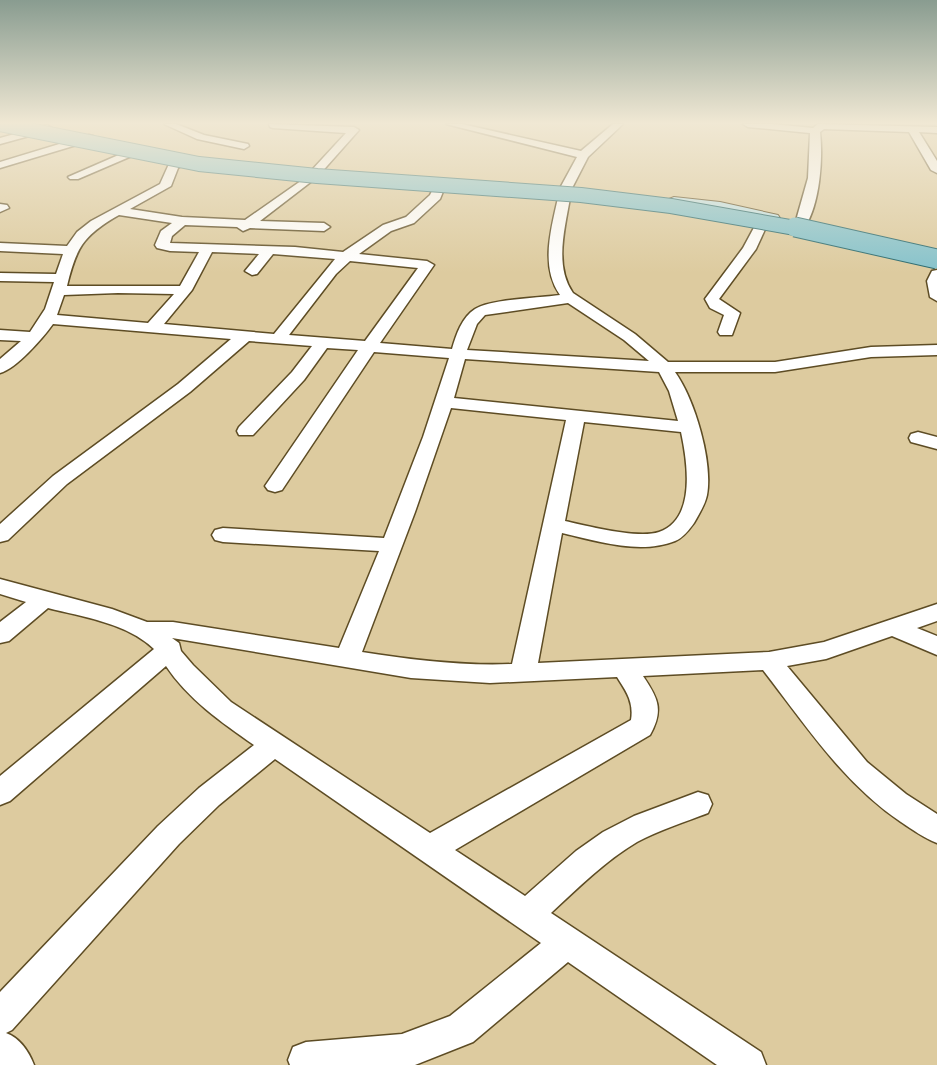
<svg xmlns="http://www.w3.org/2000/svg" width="937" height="1065" viewBox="0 0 937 1065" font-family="'Space Grotesk',sans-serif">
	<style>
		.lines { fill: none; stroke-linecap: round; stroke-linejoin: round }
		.street-casing { stroke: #5d4c24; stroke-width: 3 }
		.secondary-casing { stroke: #5d4c24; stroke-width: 2 }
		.street { fill: #fff; fill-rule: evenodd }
		.secondary { fill: #c2e1e5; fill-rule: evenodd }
		.primary-bridge-far1-casing { stroke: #27686d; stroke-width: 16; stroke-linecap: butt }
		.primary-bridge-casing { stroke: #27686d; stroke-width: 21; stroke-linecap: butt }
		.primary-bridge-far1 { stroke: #85c2cb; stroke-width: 14 }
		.primary-bridge { stroke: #85c2cb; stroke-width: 19 }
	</style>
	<rect width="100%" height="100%" fill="#ddcb9f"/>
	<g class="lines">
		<defs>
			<g id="street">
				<path d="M164 124H176L204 135 248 144 249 146 244 149 197 139Z"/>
				<path d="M269 124 354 127 359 130 319 175H311V171L346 133 273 128 270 127Z"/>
				<path d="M446 124H462L581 151 613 124H623L588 157 571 190 565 193 559 190 577 157Z"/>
				<path d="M743 124H772L813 128 818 124 937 127V133L919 132 937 161V173L931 170 909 132 824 129 820 132C823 159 820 203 805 227H797L795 224 808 178 810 133 748 127Z"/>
				<path d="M47 125 52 128 51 130 0 144V138Z"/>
				<path d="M89 135 93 136V140L0 168V162Z"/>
				<path d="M137 147 142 150 141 152 78 179H70L68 177Z"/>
				<path d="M186 157 191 160 178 168 171 186 130 209 182 217 245 220 308 176 312 177V181L260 221 324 223 330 227 324 231 250 228 243 231 237 227 185 225 172 236 170 243 295 247 343 252 383 225 406 217 430 195 434 187H442L444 189 440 199 414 223 391 231 359 254 427 261 434 265 380 343 452 349C456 335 462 317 475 309 490 299 540 298 560 295 540 267 551 229 558 198L564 194 570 198C565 228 554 266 573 293L635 334 668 362H775L871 347 937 345V355L871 357 775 372H675C695 400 713 462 707 495 705 505 699 514 694 523 689 530 683 538 675 541 640 555 597 541 562 533L538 663 769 652 824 642 937 604V621L917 628 937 636V655L892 636 826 659 787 666 867 762 906 794 937 814V843C924 838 913 830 901 822 843 783 805 724 763 670L643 676C658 698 664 710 650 735L455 850 525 896 576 851 603 832 634 816 698 792 708 795 712 804 708 813C685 822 659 830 637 842 605 861 578 888 551 913L761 1052 766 1065H717L568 962 473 1042 415 1065H290L288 1060 293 1047 306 1042 402 1034 450 1016 541 943 275 759 219 805 179 844 12 1030 6 1033C20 1038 29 1052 34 1065H0V992L158 826 199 788 254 745C221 722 188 699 166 666L10 801 0 805V776L154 649C127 623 83 617 48 608L9 641 0 643V622L26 602 0 594V579L112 609 147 622H173L339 648 379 551 223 542 215 540 212 535 215 530 223 528 384 538 423 437 449 358 374 352 282 490 275 492 268 490 265 486 358 350 327 348 304 380 253 435H239L237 431 239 427 292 372 312 346 249 341 190 392 67 484 8 540 0 542V524L53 476 178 384 231 339 53 324C43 338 16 369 0 373V359L21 341 0 340V330L30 332 45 309 54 282 0 281V273L56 274 63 254 0 251V243L67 246 77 232 91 221 160 184 169 164ZM119 215 172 223 161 231 155 245 157 248 170 251 199 252 180 286H67C76 249 82 236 119 215ZM212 252 259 254 245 271 252 275 257 274 273 254 335 259 274 334 164 324 192 290ZM350 261 418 268 365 341 289 335 336 274ZM118 293 174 294 148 323 57 315 64 295ZM568 303 624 340 649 361 467 350 477 324 485 315ZM465 359 659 372 669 391 678 421 454 398ZM451 408 566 420 512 664C462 666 412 660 362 652L415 512ZM584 422 681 432C687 460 697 519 659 532 638 539 587 526 565 521ZM172 638 411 678 490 683 617 677C626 691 634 702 631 720L430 833 231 702 193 665 181 651 179 643Z"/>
				<path d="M0 204 7 205 9 208 0 212Z"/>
				<path d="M761 221 767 225 756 249 719 299 740 313 732 335H720L718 332 724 315 710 308 705 299 743 248 757 222Z"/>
				<path d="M937 270V301L930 297 927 281 932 271Z"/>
				<path d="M918 432 937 437V449L911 442 909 438 911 434Z"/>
			</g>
			<path id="secondary" d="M674 197 720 202 778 215 780 218 772 223 720 212 669 205 666 202 669 199Z"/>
		</defs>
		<!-- street casing -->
		<use href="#street" class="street-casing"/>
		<!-- secondary casing -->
		<use href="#secondary" class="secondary-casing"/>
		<!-- street -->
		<use href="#street" class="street"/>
		<!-- secondary -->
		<use href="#secondary" class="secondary"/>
		<defs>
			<path id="primary-bridge-far1" d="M0 124 199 164 317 176 581 195 671 206 801 229"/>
			<path id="primary-bridge" d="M795 227 937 259"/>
		</defs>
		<!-- primary-bridge-far1 casing -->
		<use href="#primary-bridge-far1" class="primary-bridge-far1-casing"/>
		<!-- primary-bridge casing -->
		<use href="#primary-bridge" class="primary-bridge-casing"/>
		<!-- primary-bridge-far1 -->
		<use href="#primary-bridge-far1" class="primary-bridge-far1"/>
		<!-- primary-bridge -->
		<use href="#primary-bridge" class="primary-bridge"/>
	</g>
	<!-- sky -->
	<linearGradient id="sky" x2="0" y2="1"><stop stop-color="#899c90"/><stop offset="0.45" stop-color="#f0e8d4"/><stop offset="1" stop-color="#f0e8d4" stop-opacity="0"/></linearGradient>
	<rect width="937" height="273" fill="url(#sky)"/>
</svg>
